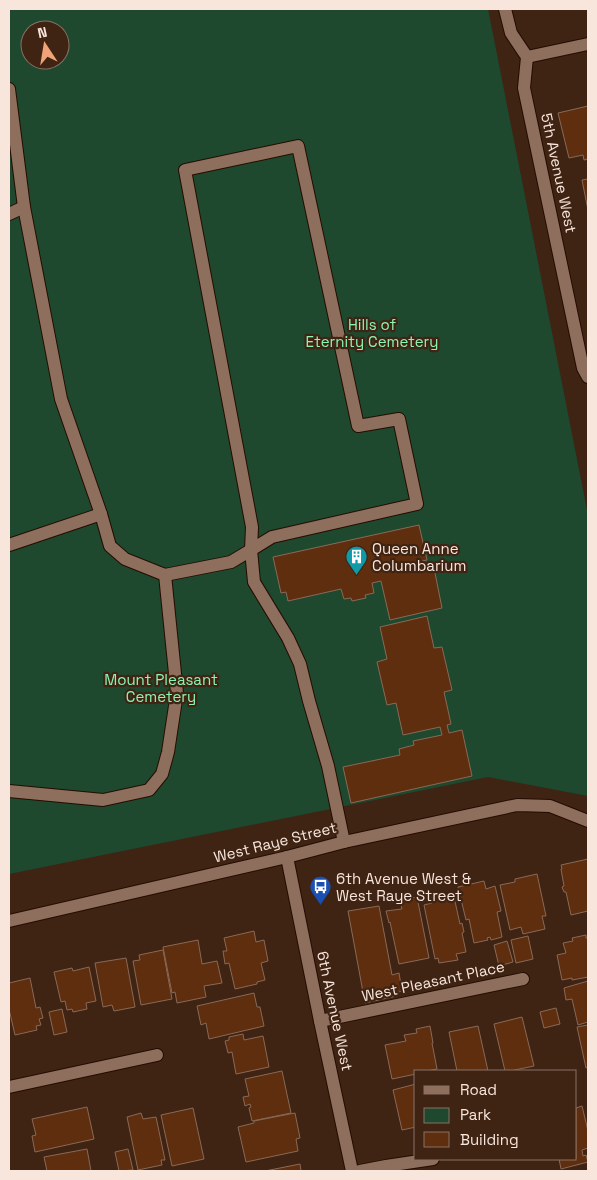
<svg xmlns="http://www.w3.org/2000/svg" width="597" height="1180" viewBox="0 0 597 1180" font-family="'Space Grotesk',sans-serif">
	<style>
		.green { fill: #1e492f; fill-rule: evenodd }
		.building { fill: #5f2e0e; stroke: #896957 }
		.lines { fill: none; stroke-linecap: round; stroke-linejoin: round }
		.minor-casing { stroke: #250c00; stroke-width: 14 }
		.minor { stroke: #8e6e5c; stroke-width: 12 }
		.labels { text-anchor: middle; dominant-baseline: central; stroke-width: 4.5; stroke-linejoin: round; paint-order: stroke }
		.street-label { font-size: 15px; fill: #f8e5db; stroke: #3f2414 }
		.park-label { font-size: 15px; fill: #8cf4b3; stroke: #3f2414 }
		.poi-label { font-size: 15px; fill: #f8e5db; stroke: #3f2414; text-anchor: start }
	</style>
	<rect width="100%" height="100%" fill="#3f2414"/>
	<!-- green -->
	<path class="green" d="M9 9H488L588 515V796L488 777 9 874ZM30 30H60V60H30Z"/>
	<!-- building -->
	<g class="building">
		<path d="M588 106V159L584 160 583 155 569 158 558 113Z"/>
		<path d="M588 179V210L582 180Z"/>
		<path d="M419 525 427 560 422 561 424 570 434 568 442 608 390 620 381 581 372 583 374 593 365 595 366 598 352 601 351 598 344 599 341 589 288 601 286 592 281 593 273 557Z"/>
		<path d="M427 616 434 648 442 647 452 690 444 692 451 724 447 725 449 733 462 730 472 776 351 803 343 767 400 755 399 749 414 745 413 741 442 735 440 727 403 735 396 703 387 705 377 662 387 659 380 627Z"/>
		<path d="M588 859V911L571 915 566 892H564L562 887 564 886 561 869H562L561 865Z"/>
		<path d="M537 874 546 916H542L545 929 523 934 521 927 510 930 500 885 515 882V879Z"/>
		<path d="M484 881 486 889 495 886 501 911 497 912 502 937 491 940 490 937 487 938 488 940 474 943 469 919 466 920 458 887Z"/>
		<path d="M442 894 443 900 454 897 460 924 462 923 464 932 462 933 466 952 456 954 458 960 439 963 438 958 435 959 424 905 432 903 431 896Z"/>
		<path d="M417 897 429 958 399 964 390 922 389 923 386 911 402 909 400 901Z"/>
		<path d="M379 906 392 975 399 973 402 991 396 993 397 996 365 1003 348 911Z"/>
		<path d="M254 931 256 942 264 940 268 961 261 963 265 980 257 982V984L235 989 229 963 225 964 223 951H227L224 938Z"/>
		<path d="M586 935V938H588V977L572 980V978L562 980 557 955 566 953 563 943 573 941 572 938Z"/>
		<path d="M528 936 533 959 516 963 511 940Z"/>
		<path d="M198 940 202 964 217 961 222 983 204 986 206 997 177 1003 175 992 172 993 163 947Z"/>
		<path d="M507 941 513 962 499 966 494 945Z"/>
		<path d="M163 950 172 999 141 1005 133 961 140 960 139 955Z"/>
		<path d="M126 958 135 1007 114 1011 112 1005 103 1007 95 963Z"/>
		<path d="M89 967 96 1001 86 1003 87 1009 73 1012 72 1009 67 1010 65 1001 61 1002 54 972 72 968 73 971Z"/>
		<path d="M30 978 36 1008 40 1007 43 1018 39 1019 41 1025 36 1026 37 1030 15 1035 9 1009V983Z"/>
		<path d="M588 981V1022L578 1025 572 999 566 1000 564 988Z"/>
		<path d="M254 993 257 1007H260L264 1026 209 1039 206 1023 201 1025 197 1006Z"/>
		<path d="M556 1008 560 1024 544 1028 540 1012Z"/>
		<path d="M62 1009 67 1032 54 1035 49 1012Z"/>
		<path d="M522 1017 534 1066 510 1071H505L494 1024Z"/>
		<path d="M588 1025V1067L586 1068 577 1027Z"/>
		<path d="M430 1026 433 1043H432L437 1069 427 1071H416V1074L392 1079 385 1045 406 1041 404 1035 417 1033 416 1029Z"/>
		<path d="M478 1026 488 1071H457L449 1032Z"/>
		<path d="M243 1034 244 1040 263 1036 269 1067 236 1074 232 1052 228 1053 225 1041 229 1040V1037Z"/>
		<path d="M282 1071 291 1113 252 1121 249 1108 251 1107 250 1104 245 1106 243 1097 249 1096 245 1079Z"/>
		<path d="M416 1084V1127L402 1130 393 1090Z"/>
		<path d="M582 1106 588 1131V1148L582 1150 583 1156 586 1155 588 1162 561 1169 559 1159H576V1108Z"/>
		<path d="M87 1107 94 1139 35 1152 32 1136 36 1135 32 1119Z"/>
		<path d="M193 1108 204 1159 172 1166 161 1115Z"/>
		<path d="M141 1113 143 1119 156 1117 165 1160H161L162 1165 138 1170 127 1117Z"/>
		<path d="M295 1113 300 1138 296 1139 298 1151 246 1162 238 1127 254 1123V1121Z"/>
		<path d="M87 1149 91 1171H44H47L44 1157Z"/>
		<path d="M128 1149 133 1170 119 1171 115 1152Z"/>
		<path d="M300 1164 301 1171H265Z"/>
	</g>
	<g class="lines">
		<defs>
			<g id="minor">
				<path d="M505 9 511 33 527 57 524 88 583 368 588 377"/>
				<path d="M527 57 588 44"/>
				<path d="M9 89 24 207 61 399 101 514 110 546 125 559 165 575 177 693 168 752 162 774 149 790 103 800 9 791"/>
				<path d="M298 146 358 426 399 419 417 504 272 537 251 550 252 527 185 170Z"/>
				<path d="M9 214 24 207"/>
				<path d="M9 545 101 514"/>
				<path d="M165 575 231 562 251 550 254 582 288 638 300 664 309 701 328 766 344 842"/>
				<path d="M287 857 320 1021 352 1171"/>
				<path d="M9 921 287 857 344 842 517 805 550 806 588 821"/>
				<path d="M320 1021 523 979"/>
				<path d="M9 1087 157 1055"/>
				<path d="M360 1171 386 1166 433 1159"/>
			</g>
		</defs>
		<!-- minor casing -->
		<use href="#minor" class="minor-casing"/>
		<!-- minor -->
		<use href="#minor" class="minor"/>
	</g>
	<!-- icons -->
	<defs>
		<symbol id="building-pin" viewBox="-11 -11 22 30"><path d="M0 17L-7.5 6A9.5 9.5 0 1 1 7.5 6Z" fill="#0f9aa8" stroke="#3f2414"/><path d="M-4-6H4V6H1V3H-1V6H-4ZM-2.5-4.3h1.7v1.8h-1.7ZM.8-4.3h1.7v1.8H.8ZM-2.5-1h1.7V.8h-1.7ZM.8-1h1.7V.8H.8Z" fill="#fff"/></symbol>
		<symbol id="bus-pin" viewBox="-11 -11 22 30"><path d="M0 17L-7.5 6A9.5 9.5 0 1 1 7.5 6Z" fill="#1a4fb4" stroke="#3f2414"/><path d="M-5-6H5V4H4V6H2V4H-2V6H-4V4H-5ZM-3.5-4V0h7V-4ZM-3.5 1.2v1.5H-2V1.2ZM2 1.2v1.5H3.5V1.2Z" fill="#fff"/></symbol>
	</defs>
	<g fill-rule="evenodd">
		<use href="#building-pin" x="344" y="544" width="25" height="34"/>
		<use href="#bus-pin" x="308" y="874" width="25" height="34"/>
	</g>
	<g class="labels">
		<!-- street labels -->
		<g class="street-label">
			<text transform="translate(559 173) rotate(78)">5th Avenue West</text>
			<text transform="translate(275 842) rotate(-14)">West Raye Street</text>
			<text transform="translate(433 981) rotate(-12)">West Pleasant Place</text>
			<text transform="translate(335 1011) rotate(78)">6th Avenue West</text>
		</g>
		<!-- park labels -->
		<g class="park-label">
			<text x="372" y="324">Hills of<tspan x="372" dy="17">Eternity Cemetery</tspan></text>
			<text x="161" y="679">Mount Pleasant<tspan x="161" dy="17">Cemetery</tspan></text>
		</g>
		<!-- poi labels -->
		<g class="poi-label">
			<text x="372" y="548">Queen Anne<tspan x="372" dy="17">Columbarium</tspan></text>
			<text x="336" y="878">6th Avenue West &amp;<tspan x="336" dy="17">West Raye Street</tspan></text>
		</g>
	</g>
	<!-- border -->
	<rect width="597" height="1180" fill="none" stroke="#f8e5db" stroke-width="20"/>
	<!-- legend -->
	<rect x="414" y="1070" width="162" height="90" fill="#3f2414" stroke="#897164"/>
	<rect x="424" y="1086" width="25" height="8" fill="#8e6e5c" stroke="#897164"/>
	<text x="460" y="1095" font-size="15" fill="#f8e5db">Road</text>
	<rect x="424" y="1108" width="25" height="15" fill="#1e492f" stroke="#897164"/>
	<text x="460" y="1120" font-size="15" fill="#f8e5db">Park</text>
	<rect x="424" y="1132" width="25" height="15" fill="#5f2e0e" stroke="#897164"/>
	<text x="460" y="1145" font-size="15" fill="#f8e5db">Building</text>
	<!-- north arrow -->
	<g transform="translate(45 45) rotate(348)"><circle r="24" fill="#3f2414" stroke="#897164"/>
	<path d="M0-4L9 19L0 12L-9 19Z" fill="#efa377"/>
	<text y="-8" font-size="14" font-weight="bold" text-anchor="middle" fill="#f8e5db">N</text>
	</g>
</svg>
